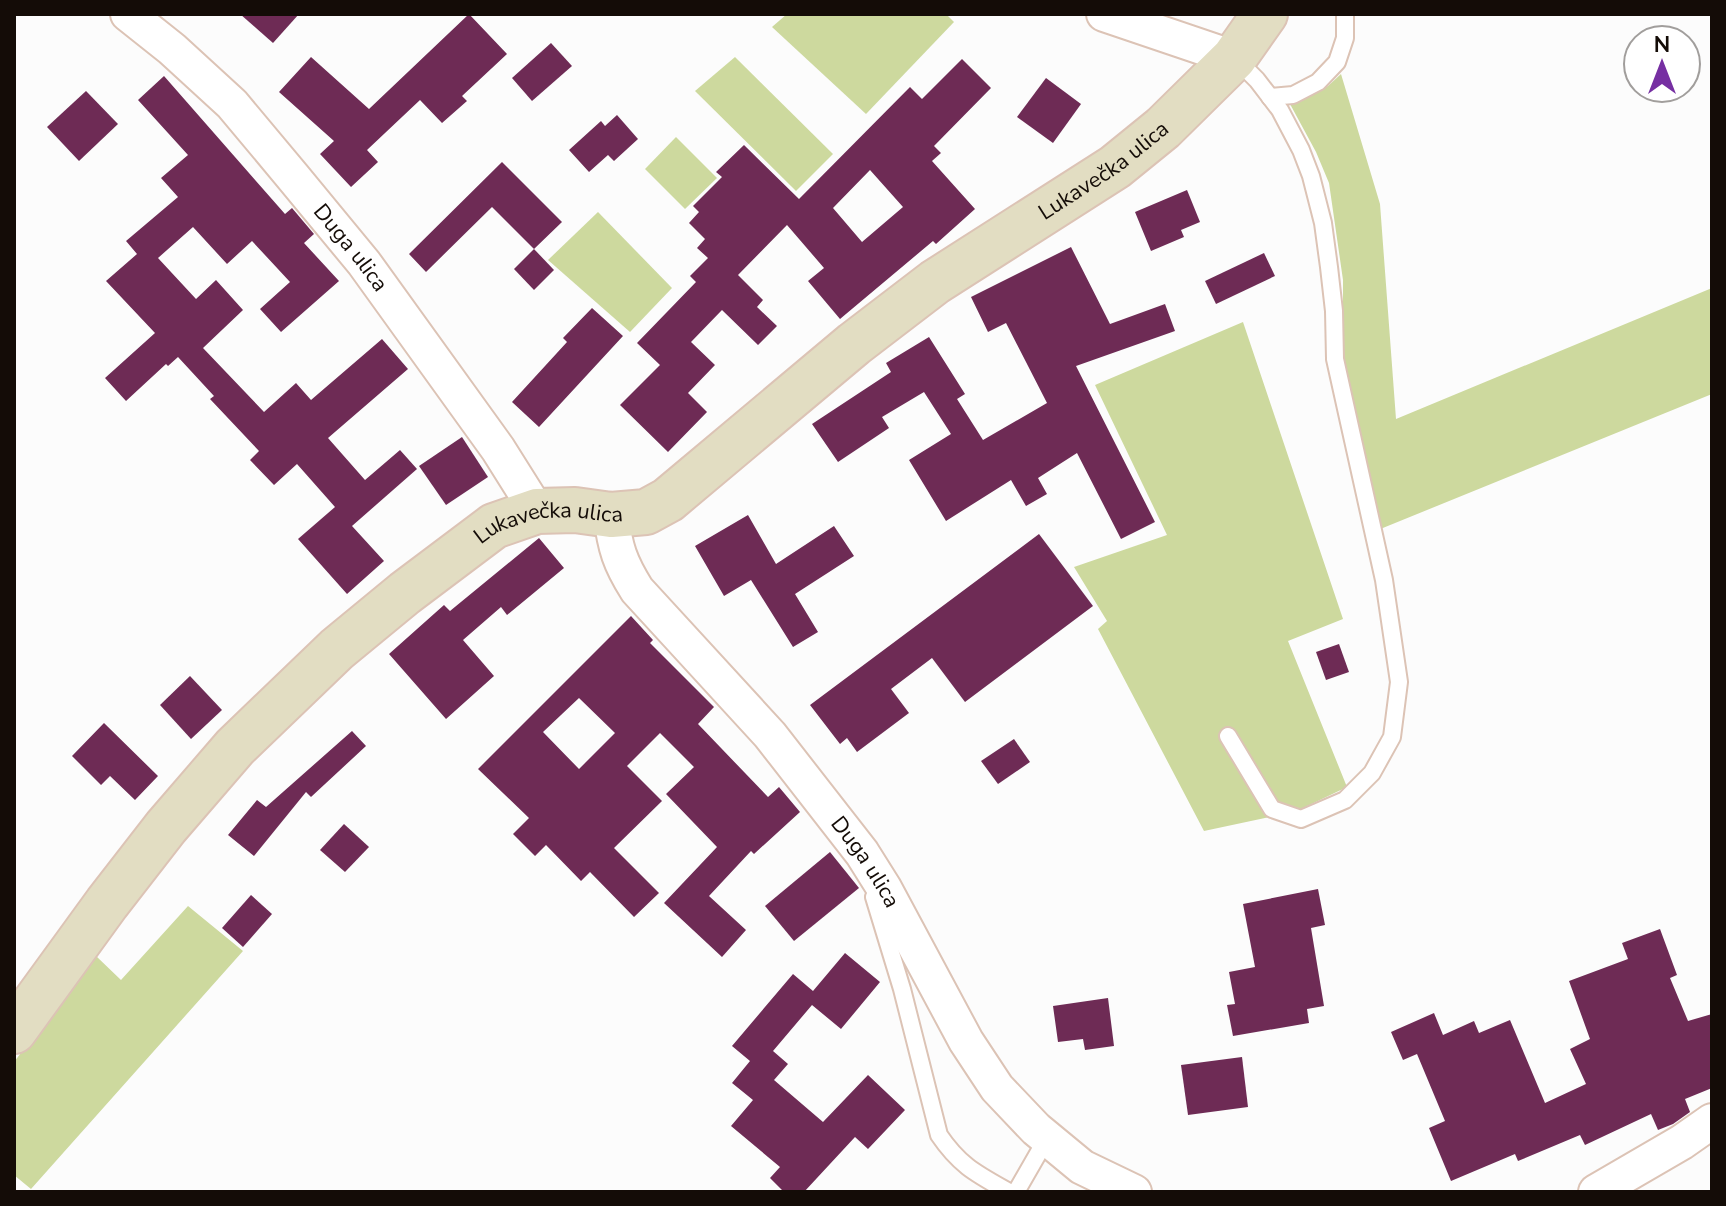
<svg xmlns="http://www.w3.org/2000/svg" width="1726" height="1206" viewBox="0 0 1726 1206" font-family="'Nunito Sans',sans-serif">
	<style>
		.green { fill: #cdd99e }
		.building { fill: #6e2b55; fill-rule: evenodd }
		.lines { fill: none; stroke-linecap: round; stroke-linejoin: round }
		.lane-casing { stroke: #dcc3b5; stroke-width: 20 }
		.street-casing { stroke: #dcc3b5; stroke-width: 38 }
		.secondary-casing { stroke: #dcc3b5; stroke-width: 48 }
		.lane { stroke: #fff; stroke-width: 16 }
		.street { stroke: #fff; stroke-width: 34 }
		.secondary { stroke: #e2ddc2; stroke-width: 44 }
		.labels { text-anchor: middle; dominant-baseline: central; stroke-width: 8; stroke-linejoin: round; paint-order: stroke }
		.street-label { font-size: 22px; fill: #140c07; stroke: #fff }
	</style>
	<rect width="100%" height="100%" fill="#fcfcfc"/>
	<!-- green -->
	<g class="green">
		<path d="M787 14H946L954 22 866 114 772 27Z"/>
		<path d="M735 57 833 154 796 191 695 91Z"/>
		<path d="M1341 74 1380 204 1396 419 1712 288V394L1373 532 1343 362V280L1329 183 1316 152 1290 104 1328 86Z"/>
		<path d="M676 137 717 178 685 209 645 169Z"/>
		<path d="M598 212 672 288 630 332 548 260Z"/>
		<path d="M1243 322 1343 619 1288 641 1347 787 1297 811 1204 831 1098 629 1107 621 1074 567 1167 535 1095 385Z"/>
		<path d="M188 906 243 951 31 1189 14 1175V1062L96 956 121 980Z"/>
	</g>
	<!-- building -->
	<g class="building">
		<path d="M240 14H299L273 43Z"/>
		<path d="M469 14 507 54 462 96 467 101 442 123 420 100 367 150 378 162 351 187 320 154 334 141 279 92 311 57 369 109Z"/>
		<path d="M551 43 572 66 532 101 512 78Z"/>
		<path d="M962 59 991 88 934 146 941 153 932 161 975 209 936 244 933 241 840 319 808 281 824 268 787 225 738 275 763 300 757 307 777 326 758 345 722 310 691 342 715 365 688 393 707 412 668 452 620 405 660 365 637 343 696 282 690 276 708 258 697 248 705 239 689 223 699 212 693 206 722 177 716 172 744 145 799 199 910 87 922 99ZM870 170 903 207 862 242 833 208Z"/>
		<path d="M164 76 285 214 292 208 314 234 304 243 339 281 281 332 260 309 290 282 252 241 227 264 193 227 158 258 196 299 216 280 243 310 203 348 264 412 296 383 311 400 382 339 408 369 328 438 365 480 400 450 417 469 352 526 384 561 347 594 298 539 335 507 297 464 274 485 250 460 259 451 210 399 214 396 178 357 168 366 166 364 126 401 105 378 155 333 106 281 137 254 126 241 178 197 161 178 188 155 138 100Z"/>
		<path d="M1046 78 1081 104 1053 143 1017 117Z"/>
		<path d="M86 91 118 124 79 161 47 127Z"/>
		<path d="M617 115 638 139 614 161 608 155 589 172 569 150 601 121 605 126Z"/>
		<path d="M502 162 562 222 534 249 492 207 426 272 409 254Z"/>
		<path d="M1187 190 1200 222 1181 230 1184 237 1151 251 1135 212Z"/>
		<path d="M1071 247 1110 324 1165 304 1175 331 1076 366 1155 522 1121 539 1077 453 1038 478 1047 494 1026 506 1011 480 946 521 909 460 951 434 924 392 882 417 889 428 838 462 812 424 891 372 886 363 929 337 965 394 957 399 983 440 1047 403 1006 323 988 332 971 297Z"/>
		<path d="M534 249 554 270 534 290 514 269Z"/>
		<path d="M1264 253 1275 276 1216 304 1205 281Z"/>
		<path d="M592 308 623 336 539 427 512 402 567 342 563 338Z"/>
		<path d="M462 437 488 477 446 505 419 466Z"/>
		<path d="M748 515 776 564 834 526 854 556 795 594 818 632 793 647 751 580 724 596 695 546Z"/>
		<path d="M1039 534 1093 606 965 702 932 658 891 689 909 713 857 752 847 738 840 744 810 705Z"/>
		<path d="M539 538 564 568 507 615 501 607 463 640 494 676 446 719 389 654 444 605 450 611Z"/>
		<path d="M631 616 653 640 650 643 714 707 698 724 768 797 779 787 800 812 754 854 751 851 709 896 746 930 722 957 664 903 717 847 666 794 694 767 660 733 627 766 662 801 614 848 659 893 634 917 590 872 581 881 546 845 535 856 513 834 529 818 478 769ZM579 698 615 733 579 769 543 732Z"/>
		<path d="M1339 644 1349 672 1326 680 1316 652Z"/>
		<path d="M190 676 222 710 191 739 160 705Z"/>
		<path d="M104 723 158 776 135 800 110 776 101 785 72 756Z"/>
		<path d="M352 731 366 746 311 797 306 792 254 856 228 835 257 800 266 807Z"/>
		<path d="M1014 739 1030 762 998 784 981 761Z"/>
		<path d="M344 824 369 847 345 872 320 850Z"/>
		<path d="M830 852 859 888 794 941 765 906Z"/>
		<path d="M1318 889 1325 925 1311 928 1324 1006 1307 1009 1309 1023 1233 1036 1227 1005 1235 1004 1229 972 1255 967 1243 904Z"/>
		<path d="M251 895 272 914 243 947 222 928Z"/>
		<path d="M1660 929 1677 975 1670 978 1688 1021 1712 1014V1088L1685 1099 1690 1112 1673 1124 1658 1130 1651 1114 1585 1145 1580 1135 1518 1161 1515 1154 1451 1181 1429 1128 1445 1121 1417 1054 1403 1060 1391 1032 1434 1013 1443 1035 1474 1021 1479 1033 1510 1020 1545 1103 1586 1084 1570 1049 1590 1039 1569 981 1628 959 1622 943Z"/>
		<path d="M845 953 880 982 841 1029 812 1005 773 1051 788 1064 774 1080 823 1122 868 1075 905 1110 868 1149 855 1137 804 1192H784L770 1178 780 1167 731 1126 753 1100 732 1083 750 1061 732 1046 793 974 813 991Z"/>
		<path d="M1108 998 1114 1046 1085 1050 1083 1039 1058 1042 1053 1006Z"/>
		<path d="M1242 1057 1248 1107 1188 1115 1181 1065Z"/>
	</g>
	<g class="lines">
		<defs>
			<g id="lane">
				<path d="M1270 97 1293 95 1318 82 1337 62 1345 38V14"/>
				<path d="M1228 736 1272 809 1301 819 1345 800 1372 773 1392 737 1399 682 1384 580 1335 359 1334 311 1329 267 1323 223 1311 176 1301 150 1280 110 1257 80 1236 59"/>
				<path d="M874 897 902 989 939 1135C960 1166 977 1174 1009 1192"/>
				<path d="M1016 1192 1047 1138"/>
			</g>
			<g id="street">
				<path id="s1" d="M128 14 172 49 232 104 293 177 364 263 498 449 537 511"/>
				<path d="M1104 14 1234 58"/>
				<path id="s2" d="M611 515C615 548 620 563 637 590L770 735 862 853 884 888 966 1041 997 1088 1036 1129 1082 1167 1134 1192"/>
				<path d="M1596 1192 1682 1142 1712 1121"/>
			</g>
			<g id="secondary">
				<path id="s3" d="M14 1031 107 903 166 827 235 747 337 649 405 593 494 526 537 511 575 510 611 515 646 512 668 500 854 344 935 282 1115 167 1163 128 1234 58 1265 14"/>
			</g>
		</defs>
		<!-- lane casing -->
		<use href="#lane" class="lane-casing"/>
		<!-- street casing -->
		<use href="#street" class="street-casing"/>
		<!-- secondary casing -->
		<use href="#secondary" class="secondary-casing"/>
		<!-- lane -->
		<use href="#lane" class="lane"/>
		<!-- street -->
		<use href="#street" class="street"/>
		<!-- secondary -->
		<use href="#secondary" class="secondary"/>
	</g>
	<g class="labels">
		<!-- street labels -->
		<g class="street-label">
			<text stroke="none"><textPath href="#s3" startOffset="1428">Lukavečka ulica</textPath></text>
			<text stroke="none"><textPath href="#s1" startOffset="324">Duga ulica</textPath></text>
			<text stroke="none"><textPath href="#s3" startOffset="756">Lukavečka ulica</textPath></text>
			<text stroke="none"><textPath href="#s2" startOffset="436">Duga ulica</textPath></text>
		</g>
	</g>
	<!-- border -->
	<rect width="1726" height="1206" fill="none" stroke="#140c07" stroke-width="32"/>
	<!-- north arrow -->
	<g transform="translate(1662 64)"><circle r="38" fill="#ffffff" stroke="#a19e9c" stroke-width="2"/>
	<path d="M0-6L14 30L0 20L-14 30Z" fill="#762fa2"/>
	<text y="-12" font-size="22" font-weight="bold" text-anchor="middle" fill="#140c07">N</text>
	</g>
</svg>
